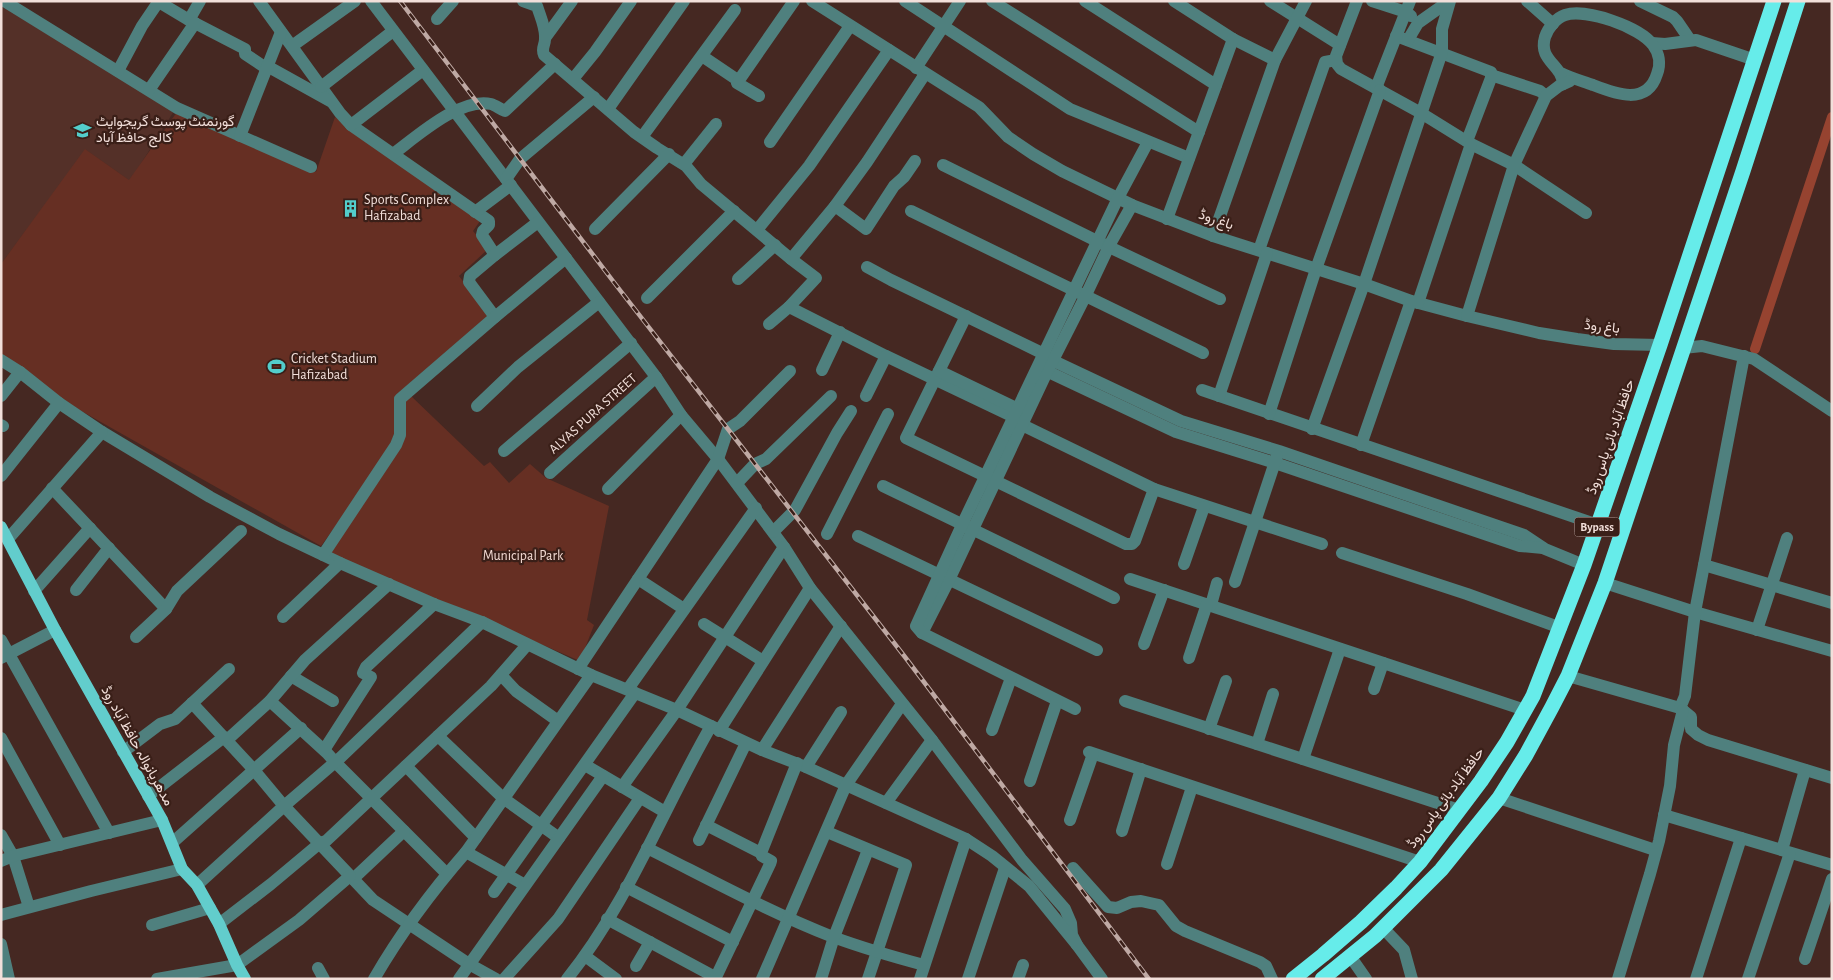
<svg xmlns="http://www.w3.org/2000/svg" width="1833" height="980" viewBox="0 0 1833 980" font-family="'Alegreya Sans',Vazirmatn,sans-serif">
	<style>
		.built { fill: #543028 }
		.green { fill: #662f23 }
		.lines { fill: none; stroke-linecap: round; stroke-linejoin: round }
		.canal { stroke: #964330; stroke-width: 10 }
		.minor { stroke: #4f807e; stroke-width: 12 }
		.major { stroke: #62cdcc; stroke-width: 12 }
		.highway { stroke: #66ecea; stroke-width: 15 }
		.rail-casing { stroke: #bfa9a4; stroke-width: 4.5 }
		.rail { stroke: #3a1f18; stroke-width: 2.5; stroke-dasharray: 8; stroke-linecap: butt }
		.labels { text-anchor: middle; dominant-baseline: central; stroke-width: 4.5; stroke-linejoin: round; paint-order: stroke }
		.shield { fill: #3a1f18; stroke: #bba5a0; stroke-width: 1 }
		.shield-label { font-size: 12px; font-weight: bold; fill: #f2dfda }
		.poi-label { font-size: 14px; fill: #f2dfda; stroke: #3a1f18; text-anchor: start }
		.street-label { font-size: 14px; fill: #f2dfda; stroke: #3a1f18 }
		.park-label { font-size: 14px; fill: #f2d9d2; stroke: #3a1f18 }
	</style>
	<rect width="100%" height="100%" fill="#452822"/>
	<!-- built -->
	<path class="built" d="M1 6 174 111 130 181 86 150 1 264Z"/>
	<!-- green -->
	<g class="green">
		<path d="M177 112 316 172 335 117 480 221 473 231 488 249 459 276 489 315 396 395 397 425 388 453 321 546 76 408 1 355V264L85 149 129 180Z"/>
		<path d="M411 396 484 466 490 462 509 483 530 464 546 478 609 506 587 620 594 625 580 661 329 553 405 437 404 402Z"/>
	</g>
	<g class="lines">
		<!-- canal -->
		<path class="canal" d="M1755 349 1832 117"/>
		<!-- minor -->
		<g class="minor">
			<path d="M4 1 177 108 311 167"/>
			<path d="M259 1 340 113 351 125 489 221V225L483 231 482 235 495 255 470 276 469 282 495 317"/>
			<path d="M371 1 656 377 681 415 718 459 784 547 810 588 932 740 1022 860 1065 909 1071 923 1072 935 1077 945 1102 979"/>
			<path d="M523 1 537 6C540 16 546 28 545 39 545 46 541 48 544 55L634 132 657 148 686 166 701 184 791 259 816 278 789 307 769 324"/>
			<path d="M812 1 979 107 1008 137 1033 154 1062 171 1132 205 1213 236 1364 284 1411 301 1467 316 1539 333 1577 339 1614 344 1660 345"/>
			<path d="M905 1 1070 109 1189 158"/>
			<path d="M992 1 1199 132"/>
			<path d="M1085 1 1216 85"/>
			<path d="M1174 1 1233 39 1275 60"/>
			<path d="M1270 1 1340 45"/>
			<path d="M1357 1 1336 56 1337 64 1341 69 1421 113 1471 144 1514 165 1586 213"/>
			<path d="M1372 1 1406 12 1411 16"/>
			<path d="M1527 1 1553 24"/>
			<path d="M1640 1 1673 17 1677 21 1690 40"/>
			<path d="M159 2 189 20 245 49V54L266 68"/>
			<path d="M437 19 453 1"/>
			<path d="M189 20 200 1"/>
			<path d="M1396 36 1491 72V78L1467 141"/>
			<path d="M545 38 572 1"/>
			<path d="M1408 40 1418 23 1449 1"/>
			<path d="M1652 43 1665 44 1696 40 1755 60"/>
			<path d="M292 46 355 1"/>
			<path d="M702 56 739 81"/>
			<path d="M267 66 330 101"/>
			<path d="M916 68 960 1"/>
			<path d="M118 71 142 26 159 1"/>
			<path d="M1561 73C1571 78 1582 81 1593 85 1616 94 1647 106 1657 74 1661 64 1659 53 1653 45 1640 27 1586 8 1565 15 1556 18 1548 28 1545 37 1538 61 1562 64 1563 84"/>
			<path d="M1491 75 1540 91 1546 96"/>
			<path d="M573 79 595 52 631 1"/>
			<path d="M321 87 393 31"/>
			<path d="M1376 88 1410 1"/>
			<path d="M149 90 195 23"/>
			<path d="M759 96 737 83 794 1"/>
			<path d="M608 109 684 1"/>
			<path d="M351 125 423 70"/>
			<path d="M240 136 281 32"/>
			<path d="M642 137 735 10"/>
			<path d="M770 142 850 26"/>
			<path d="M393 154C416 137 460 97 491 104 495 105 500 109 505 111L555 64"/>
			<path d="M684 164 716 124"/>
			<path d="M943 165 1109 247 1220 299"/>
			<path d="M506 179 520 159 594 97"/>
			<path d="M835 206 866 229 894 186 904 177 915 161"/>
			<path d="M911 211 1203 353"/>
			<path d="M475 212 511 185"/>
			<path d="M1167 219 1233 39"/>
			<path d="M595 229 669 154"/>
			<path d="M757 230 809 166 889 50"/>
			<path d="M1213 236 1275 60 1306 1"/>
			<path d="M1259 250 1325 62 1336 60"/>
			<path d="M495 255 538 222"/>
			<path d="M791 259 835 206 867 162 925 74"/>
			<path d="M867 267 891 280 1044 354"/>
			<path d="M738 279 775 245"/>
			<path d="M647 298 734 211"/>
			<path d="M1418 303 1471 144"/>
			<path d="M789 307 886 356 1014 417"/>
			<path d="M966 316 906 438 1126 544H1132L1135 541 1154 489"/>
			<path d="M1467 316 1514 165 1546 96 1559 86 1570 81"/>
			<path d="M1683 348 1702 346 1754 359 1832 411"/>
			<path d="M1043 356 1181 421 1279 451 1524 535 1545 549 1584 565"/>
			<path d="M1 360 20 372 59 403 102 432 210 497 279 534 340 563 434 604 482 622 591 675 677 710 762 750 806 767 966 839 992 856 1029 886 1077 945"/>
			<path d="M1038 367 1176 432 1275 463 1520 546 1543 548"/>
			<path d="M822 370 840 332"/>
			<path d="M939 371 1018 409"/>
			<path d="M1202 390 1598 525"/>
			<path d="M1 396 20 372"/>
			<path d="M866 396 886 356"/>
			<path d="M1219 396 1267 253"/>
			<path d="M477 406 518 367 599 302"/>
			<path d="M1269 414 1316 269 1380 90"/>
			<path d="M1014 421 1154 489 1322 544"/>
			<path d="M1 425 3 426"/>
			<path d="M1312 429 1364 284 1442 52V29L1450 1"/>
			<path d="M1361 445 1411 301"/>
			<path d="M504 451 631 343"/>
			<path d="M550 473 656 377"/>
			<path d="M1 476 59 403"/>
			<path d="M737 483 755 464 766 459 831 396"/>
			<path d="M883 486 1114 598"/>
			<path d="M52 488 166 609"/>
			<path d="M608 489 681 415"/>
			<path d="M773 532 795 510 837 433 851 411"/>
			<path d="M827 534 888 414"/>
			<path d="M858 536 1097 650"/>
			<path d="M8 539 102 432"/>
			<path d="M1342 553 1467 594 1561 628"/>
			<path d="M323 555 396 445 400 435V399L495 317 566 258"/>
			<path d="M1184 564 1204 507"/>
			<path d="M1704 565 1832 603"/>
			<path d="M638 579 684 609"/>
			<path d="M1130 579 1525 710"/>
			<path d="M1235 582 1277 456"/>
			<path d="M1605 583 1695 612 1832 651"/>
			<path d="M76 590 109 548"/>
			<path d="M34 591 90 528"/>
			<path d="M1211 605 1217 583"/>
			<path d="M283 617 340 563"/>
			<path d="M704 624 763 661"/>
			<path d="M1757 630 1787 538"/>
			<path d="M922 633 949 580 1047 372 1085 297 1110 244 1132 205"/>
			<path d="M136 637 166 609 177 591 241 531"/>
			<path d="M1 640 109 833"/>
			<path d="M1144 644 1164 590"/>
			<path d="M1 658 55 630"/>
			<path d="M1189 658 1207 604"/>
			<path d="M578 669 718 459 728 429 740 421 790 371"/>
			<path d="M501 675 516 691 558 721"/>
			<path d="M291 676 333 701"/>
			<path d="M1568 676 1680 708 1691 717V729L1698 735 1708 740 1832 778"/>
			<path d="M628 689 756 508"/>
			<path d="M1374 689 1383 663"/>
			<path d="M270 701 327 753 335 762 447 874"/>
			<path d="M1125 701 1459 810"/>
			<path d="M192 703 254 770 284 806 373 900 469 964 496 979"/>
			<path d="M1680 708 1685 696 1695 612 1744 356"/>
			<path d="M1075 709 922 633 916 626 962 525 1118 198 1148 142"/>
			<path d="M1209 729 1226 681"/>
			<path d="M992 730 1011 678"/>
			<path d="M719 731 810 588"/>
			<path d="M438 736 503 798 559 838"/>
			<path d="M1 738 60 845"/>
			<path d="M227 740 270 701 305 660 389 584"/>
			<path d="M1257 744 1273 694"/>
			<path d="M324 750 371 677 363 673 366 667 434 604"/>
			<path d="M762 750 841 626"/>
			<path d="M123 752 160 724 175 719 229 669"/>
			<path d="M1089 752 1420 862"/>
			<path d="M1303 759 1340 649"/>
			<path d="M585 765 665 812"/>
			<path d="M406 766 476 838"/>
			<path d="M806 767 841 712"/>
			<path d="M1030 781 1057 701"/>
			<path d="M622 787 677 710 784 547"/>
			<path d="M148 796 224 737"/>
			<path d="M1499 798 1655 850"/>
			<path d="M886 803 932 740"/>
			<path d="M1664 815 1832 865"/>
			<path d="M1070 820 1093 754"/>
			<path d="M706 825 761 853"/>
			<path d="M1122 831 1141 769"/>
			<path d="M827 832 906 865 868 979"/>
			<path d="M1 835 13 856 29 907"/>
			<path d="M699 840 746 743"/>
			<path d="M172 843 301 728"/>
			<path d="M647 848C709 879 769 912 833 937 863 948 894 957 924 965"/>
			<path d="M1782 850 1805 770"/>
			<path d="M466 852 525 885"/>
			<path d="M1 861 13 856 162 820"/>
			<path d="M1167 864 1192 787"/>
			<path d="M1073 868 1108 907 1117 908 1131 902 1141 901 1159 905 1176 926 1185 931 1260 962 1266 966 1272 979"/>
			<path d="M353 879 404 831"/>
			<path d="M197 885 284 806 340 758 482 622"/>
			<path d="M626 887 733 942"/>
			<path d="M494 892 635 693"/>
			<path d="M1 915 91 891 182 869"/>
			<path d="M607 919 715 977"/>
			<path d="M219 924 271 884 320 843 326 841 491 686 527 645"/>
			<path d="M152 925 210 908"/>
			<path d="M1383 928 1404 950 1412 979"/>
			<path d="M1 944 9 979"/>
			<path d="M585 956 616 979"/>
			<path d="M1350 956 1366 979"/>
			<path d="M1805 959 1832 879"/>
			<path d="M636 966 650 942"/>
			<path d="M318 968 324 979"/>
			<path d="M157 979 237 965 299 920 350 876"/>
			<path d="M374 979C400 934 432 891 466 852L591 675"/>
			<path d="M459 979 603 776"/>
			<path d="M504 979 558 919 640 798"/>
			<path d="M567 979C627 905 663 809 711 726"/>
			<path d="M715 979 770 864 771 861 762 856 761 853 797 763"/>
			<path d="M762 979 846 785 902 704"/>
			<path d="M821 979 834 937 868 850"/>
			<path d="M920 979 966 839"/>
			<path d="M968 979 1005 868"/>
			<path d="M1018 979 1023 965"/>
			<path d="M1618 979 1650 874 1659 841 1670 786 1674 745 1683 710"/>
			<path d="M1696 979 1741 838"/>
			<path d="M1748 979 1790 853"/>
		</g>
		<!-- major -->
		<path class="major" d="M1 527 55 630 162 820 182 869 197 885 219 924 237 965 245 979"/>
		<!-- highway -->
		<g class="highway">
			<path d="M1293 979 1323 955 1361 922 1396 888 1420 862 1481 781 1507 742 1533 696 1584 565 1660 345 1774 1"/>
			<path d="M1322 979 1375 936 1441 870 1499 798 1526 755 1552 707 1568 676 1605 583 1743 171 1798 1"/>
		</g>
		<defs>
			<path id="rail" d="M400 1 616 285 905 657 1149 979"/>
		</defs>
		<!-- rail casing -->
		<use href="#rail" class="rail-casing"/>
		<!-- rail -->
		<use href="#rail" class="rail"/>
	</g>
	<!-- icons -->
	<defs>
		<symbol id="university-bare" viewBox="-9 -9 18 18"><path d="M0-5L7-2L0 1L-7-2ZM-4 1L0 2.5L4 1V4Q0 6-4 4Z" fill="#53cdcb" stroke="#3a1f18" stroke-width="2.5" paint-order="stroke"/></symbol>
		<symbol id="building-bare" viewBox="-9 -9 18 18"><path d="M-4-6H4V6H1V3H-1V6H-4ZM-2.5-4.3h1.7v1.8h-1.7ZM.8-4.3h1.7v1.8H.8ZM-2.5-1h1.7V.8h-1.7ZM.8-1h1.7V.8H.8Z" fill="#53cdcb" stroke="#3a1f18" stroke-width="2.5" paint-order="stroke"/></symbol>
		<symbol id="stadium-bare" viewBox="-9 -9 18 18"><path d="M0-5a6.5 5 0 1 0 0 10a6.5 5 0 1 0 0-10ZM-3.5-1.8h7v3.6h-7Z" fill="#53cdcb" stroke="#3a1f18" stroke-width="2.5" paint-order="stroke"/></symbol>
	</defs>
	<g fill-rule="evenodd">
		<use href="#university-bare" x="70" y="118" width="25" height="25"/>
		<use href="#building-bare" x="338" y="196" width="25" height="25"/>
		<use href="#stadium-bare" x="264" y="354" width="25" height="25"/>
	</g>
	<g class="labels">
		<!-- shield labels -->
		<rect class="shield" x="1574.5" y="517.5" width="45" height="19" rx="4"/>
		<g class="shield-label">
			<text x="1597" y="527">Bypass</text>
		</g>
		<!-- poi labels -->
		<g class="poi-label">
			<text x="96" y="122">گورنمنٹ پوسٹ گریجوایٹ<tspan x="96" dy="16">کالج حافظ آباد</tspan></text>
			<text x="364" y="200">Sports Complex<tspan x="364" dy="16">Hafizabad</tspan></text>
			<text x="291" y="359">Cricket Stadium<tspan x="291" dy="16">Hafizabad</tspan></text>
		</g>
		<!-- street labels -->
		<g class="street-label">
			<text transform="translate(1216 220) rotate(19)">باغ روڈ</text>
			<text transform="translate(1602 327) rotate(6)">باغ روڈ</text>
			<text transform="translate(593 414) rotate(-42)">ALYAS PURA STREET</text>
			<text transform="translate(1611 437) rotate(-71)">حافظ آباد بائی پاس روڈ</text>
			<text transform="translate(137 746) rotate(61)">مدھریانوالہ حافظ آباد روڈ</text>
			<text transform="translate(1446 798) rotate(-54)">حافظ آباد بائی پاس روڈ</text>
		</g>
		<!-- park labels -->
		<g class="park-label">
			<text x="523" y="556">Municipal Park</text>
		</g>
	</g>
	<!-- border -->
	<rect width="1833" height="980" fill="none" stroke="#f2dfda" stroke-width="5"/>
</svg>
